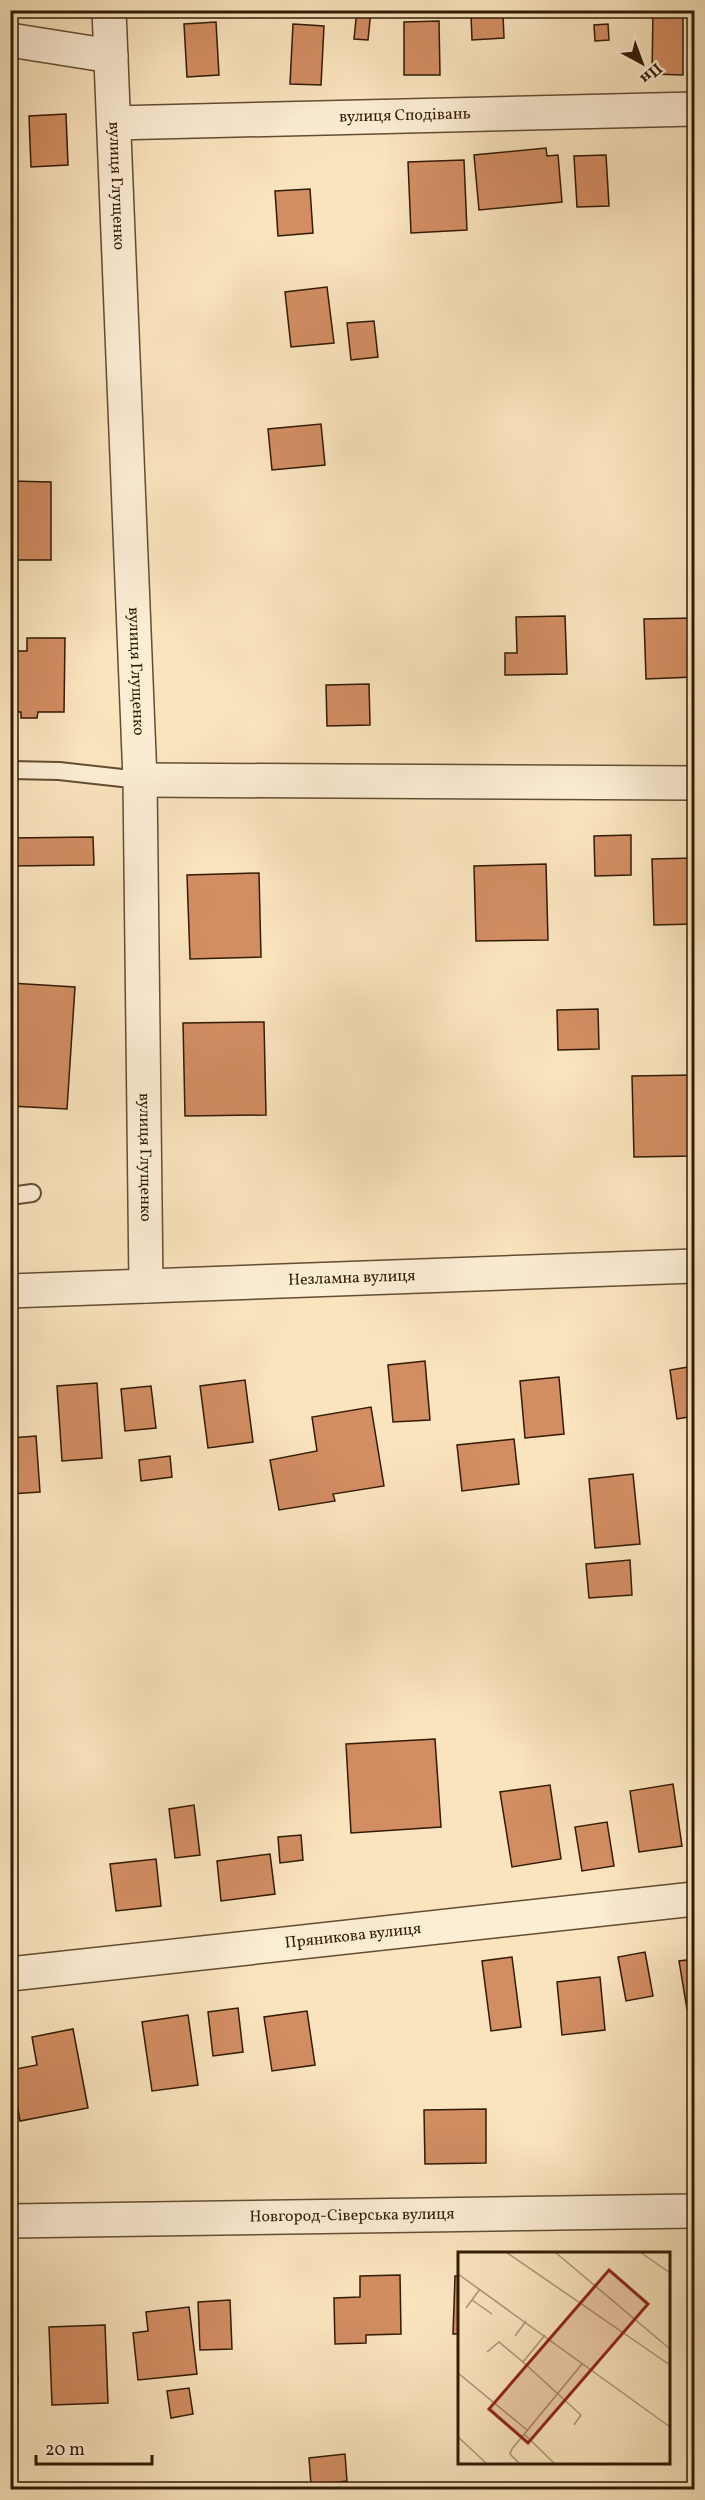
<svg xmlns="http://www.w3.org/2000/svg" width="705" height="2500" viewBox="0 0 705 2500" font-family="Vollkorn,serif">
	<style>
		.building { fill: #d38d63; stroke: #311b04; stroke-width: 1.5 }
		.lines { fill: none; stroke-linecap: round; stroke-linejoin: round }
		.service-casing { stroke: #634d32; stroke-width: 20 }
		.minor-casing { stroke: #634d32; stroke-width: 36 }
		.tertiary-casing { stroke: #634d32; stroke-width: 36 }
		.service { stroke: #fcedd5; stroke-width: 16 }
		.minor { stroke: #fcedd5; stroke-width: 33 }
		.tertiary { stroke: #fcedd5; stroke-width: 33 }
		.labels { text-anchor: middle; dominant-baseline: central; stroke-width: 6; stroke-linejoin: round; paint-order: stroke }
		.street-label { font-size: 16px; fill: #311b04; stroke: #fcedd5 }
		.inset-road { fill: none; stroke: #aa9474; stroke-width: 1.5 }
		.view { fill: #8f2418; fill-opacity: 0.15; stroke: #8f2418; stroke-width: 3 }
		.inset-edge { fill: none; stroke: #311b04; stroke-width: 3 }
	</style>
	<rect width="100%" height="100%" fill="#fae4be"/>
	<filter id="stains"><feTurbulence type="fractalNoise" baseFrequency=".00333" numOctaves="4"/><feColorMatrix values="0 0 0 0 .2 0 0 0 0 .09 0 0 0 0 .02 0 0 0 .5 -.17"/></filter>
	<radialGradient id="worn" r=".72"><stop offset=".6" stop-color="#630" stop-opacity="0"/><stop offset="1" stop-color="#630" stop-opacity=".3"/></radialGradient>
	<!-- building -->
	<g class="building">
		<path d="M357 10H371L368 40 354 39Z"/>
		<path d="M653 10H683V75L652 74Z"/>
		<path d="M503 15 504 38 472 40 471 16Z"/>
		<path d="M439 21 440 75H404V22Z"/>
		<path d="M216 22 219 75 187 77 184 24Z"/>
		<path d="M293 24 324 26 321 85 290 84Z"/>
		<path d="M608 24 609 40 595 41 594 25Z"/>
		<path d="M66 114 68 165 31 167 29 116Z"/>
		<path d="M546 148 547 156 558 155 562 202 479 210 474 155Z"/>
		<path d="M606 155 609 206 577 207 574 156Z"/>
		<path d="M464 160 467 230 411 233 408 162Z"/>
		<path d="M310 189 313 233 278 236 275 191Z"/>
		<path d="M327 287 334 343 291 347 285 292Z"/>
		<path d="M374 321 378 357 351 360 347 323Z"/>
		<path d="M321 424 325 465 272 470 268 429Z"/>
		<path d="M10 481 51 482V560H10Z"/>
		<path d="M565 616 567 674 505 675V653H517L516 617Z"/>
		<path d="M694 618V677L646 679 644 619Z"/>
		<path d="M27 638H65L64 712H38L37 718H21V712H10V651H27Z"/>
		<path d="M369 684 370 725 327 726 326 685Z"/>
		<path d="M631 835V875L595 876 594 836Z"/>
		<path d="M93 837 94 865 10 866V838Z"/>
		<path d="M694 858V924L654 925 652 859Z"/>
		<path d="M546 864 548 940 476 941 474 866Z"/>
		<path d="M259 873 261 957 190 959 187 875Z"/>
		<path d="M10 983 75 987 67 1109 10 1106Z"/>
		<path d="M689 1005H694V1053L690 1054Z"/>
		<path d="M598 1009 599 1049 558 1050 557 1010Z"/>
		<path d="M264 1022 266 1115 185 1116 183 1023Z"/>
		<path d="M694 1075V1156L634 1157 632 1076Z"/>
		<path d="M425 1361 430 1420 393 1422 388 1365Z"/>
		<path d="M694 1366V1416L677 1419 670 1370Z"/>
		<path d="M559 1377 564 1434 525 1438 520 1381Z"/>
		<path d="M245 1380 253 1442 208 1448 200 1386Z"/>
		<path d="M97 1383 102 1458 62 1461 57 1386Z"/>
		<path d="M151 1386 156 1428 125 1431 121 1389Z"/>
		<path d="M371 1407 384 1486 333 1494 335 1501 279 1510 270 1460 317 1451 312 1417Z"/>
		<path d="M36 1436 40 1492 10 1494V1438Z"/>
		<path d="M514 1439 519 1484 462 1491 457 1445Z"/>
		<path d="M170 1456 172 1477 141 1481 139 1460Z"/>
		<path d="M633 1474 640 1544 595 1548 589 1479Z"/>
		<path d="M630 1560 632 1595 589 1598 586 1564Z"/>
		<path d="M435 1739 441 1827 351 1833 346 1744Z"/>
		<path d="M673 1784 682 1846 639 1852 630 1791Z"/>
		<path d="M550 1785 561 1859 512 1867 500 1792Z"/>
		<path d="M194 1805 200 1855 175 1858 169 1809Z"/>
		<path d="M607 1822 614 1866 582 1871 575 1827Z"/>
		<path d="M301 1835 303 1860 280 1863 278 1837Z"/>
		<path d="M270 1854 275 1894 221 1901 217 1861Z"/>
		<path d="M156 1859 161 1906 116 1911 110 1864Z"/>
		<path d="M645 1952 653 1996 626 2001 618 1957Z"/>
		<path d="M512 1957 521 2027 491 2031 482 1961Z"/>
		<path d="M694 1959V2007L687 2009 679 1961Z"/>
		<path d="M600 1977 605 2030 562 2035 557 1982Z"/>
		<path d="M238 2008 243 2052 213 2056 208 2012Z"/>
		<path d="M307 2011 315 2065 272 2071 264 2017Z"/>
		<path d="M188 2015 198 2085 152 2091 142 2022Z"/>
		<path d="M73 2029 88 2108 20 2121 11 2070 37 2065 32 2037Z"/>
		<path d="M486 2109V2163L425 2164 424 2110Z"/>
		<path d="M400 2275 401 2334 366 2335V2343L335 2344 334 2298 360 2297V2276Z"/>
		<path d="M455 2276H459V2334H453Z"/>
		<path d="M230 2300 232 2349 200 2350 198 2302Z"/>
		<path d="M189 2307 197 2374 138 2380 133 2333 148 2331 146 2312Z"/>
		<path d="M105 2325 108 2403 52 2405 49 2327Z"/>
		<path d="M10 2377H18L16 2414H10Z"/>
		<path d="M189 2388 193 2414 171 2418 167 2391Z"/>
		<path d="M345 2454 347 2481 311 2485 309 2458Z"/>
	</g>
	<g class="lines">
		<defs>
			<g id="service">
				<path d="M10 770 59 771 140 780"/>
				<path d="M10 1196 32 1193"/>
			</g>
			<g id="minor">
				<path id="s1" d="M109 10 140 780 146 1286"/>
				<path d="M10 40 111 56"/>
				<path id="s2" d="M114 123 694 109"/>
				<path d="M140 780 694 783"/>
				<path id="s3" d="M10 1974 694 1899"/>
				<path id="s4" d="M10 2221 694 2211"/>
			</g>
			<g id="tertiary">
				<path id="s5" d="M10 1291 694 1266"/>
			</g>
		</defs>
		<!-- service casing -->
		<use href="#service" class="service-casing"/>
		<!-- minor casing -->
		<use href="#minor" class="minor-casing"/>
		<!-- tertiary casing -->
		<use href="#tertiary" class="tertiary-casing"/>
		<!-- service -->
		<use href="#service" class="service"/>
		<!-- minor -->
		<use href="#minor" class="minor"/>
		<!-- tertiary -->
		<use href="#tertiary" class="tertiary"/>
	</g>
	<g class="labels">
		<!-- street labels -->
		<g class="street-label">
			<text stroke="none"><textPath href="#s2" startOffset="291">вулиця Сподівань</textPath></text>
			<text stroke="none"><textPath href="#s1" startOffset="176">вулиця Глущенко</textPath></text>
			<text stroke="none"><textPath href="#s1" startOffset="662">вулиця Глущенко</textPath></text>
			<text stroke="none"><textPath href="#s1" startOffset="1148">вулиця Глущенко</textPath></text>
			<text stroke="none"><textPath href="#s5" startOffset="342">Незламна вулиця</textPath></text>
			<text stroke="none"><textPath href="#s3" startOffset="345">Пряникова вулиця</textPath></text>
			<text stroke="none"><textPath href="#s4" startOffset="342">Новгород-Сіверська вулиця</textPath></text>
		</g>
	</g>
	<!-- overview -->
	<g transform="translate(458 2252)">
		<rect width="212" height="212" fill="#fae4be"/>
		<path class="inset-road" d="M48 0 212 113M97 0 212 97M182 0 212 21M0 22 212 175M14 48 34 62M8 56 22 37M87 83 65 110 123 163 116 173M57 84 68 69M29 100 41 90 65 110M0 121 69 178M66 182 96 211M0 185 28 211M61 211 52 202 54 197 124 112"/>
		<path class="view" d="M151 18 190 52 70 191 31 157Z"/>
		<rect width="212" height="212" class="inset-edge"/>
	</g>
	<!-- margin -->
	<rect width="705" height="2500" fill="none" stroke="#fae4be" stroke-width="36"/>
	<rect x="12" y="12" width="681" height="2476" fill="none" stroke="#311b04" stroke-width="3"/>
	<rect x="18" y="18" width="669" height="2464" fill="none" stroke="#311b04" stroke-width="1.5"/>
	<!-- north arrow -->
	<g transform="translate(642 63) rotate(139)" stroke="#fcedd5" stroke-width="4.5" paint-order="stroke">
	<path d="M0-4.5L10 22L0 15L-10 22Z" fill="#311b04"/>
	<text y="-9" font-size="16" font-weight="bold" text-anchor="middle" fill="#311b04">Пн</text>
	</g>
	<!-- scale -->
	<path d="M36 2455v9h116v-9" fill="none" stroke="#311b04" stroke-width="3"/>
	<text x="45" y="2455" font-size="18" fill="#311b04" stroke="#fcedd5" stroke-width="4.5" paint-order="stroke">20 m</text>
	<rect width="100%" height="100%" filter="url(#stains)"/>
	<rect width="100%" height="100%" fill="url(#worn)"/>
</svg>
